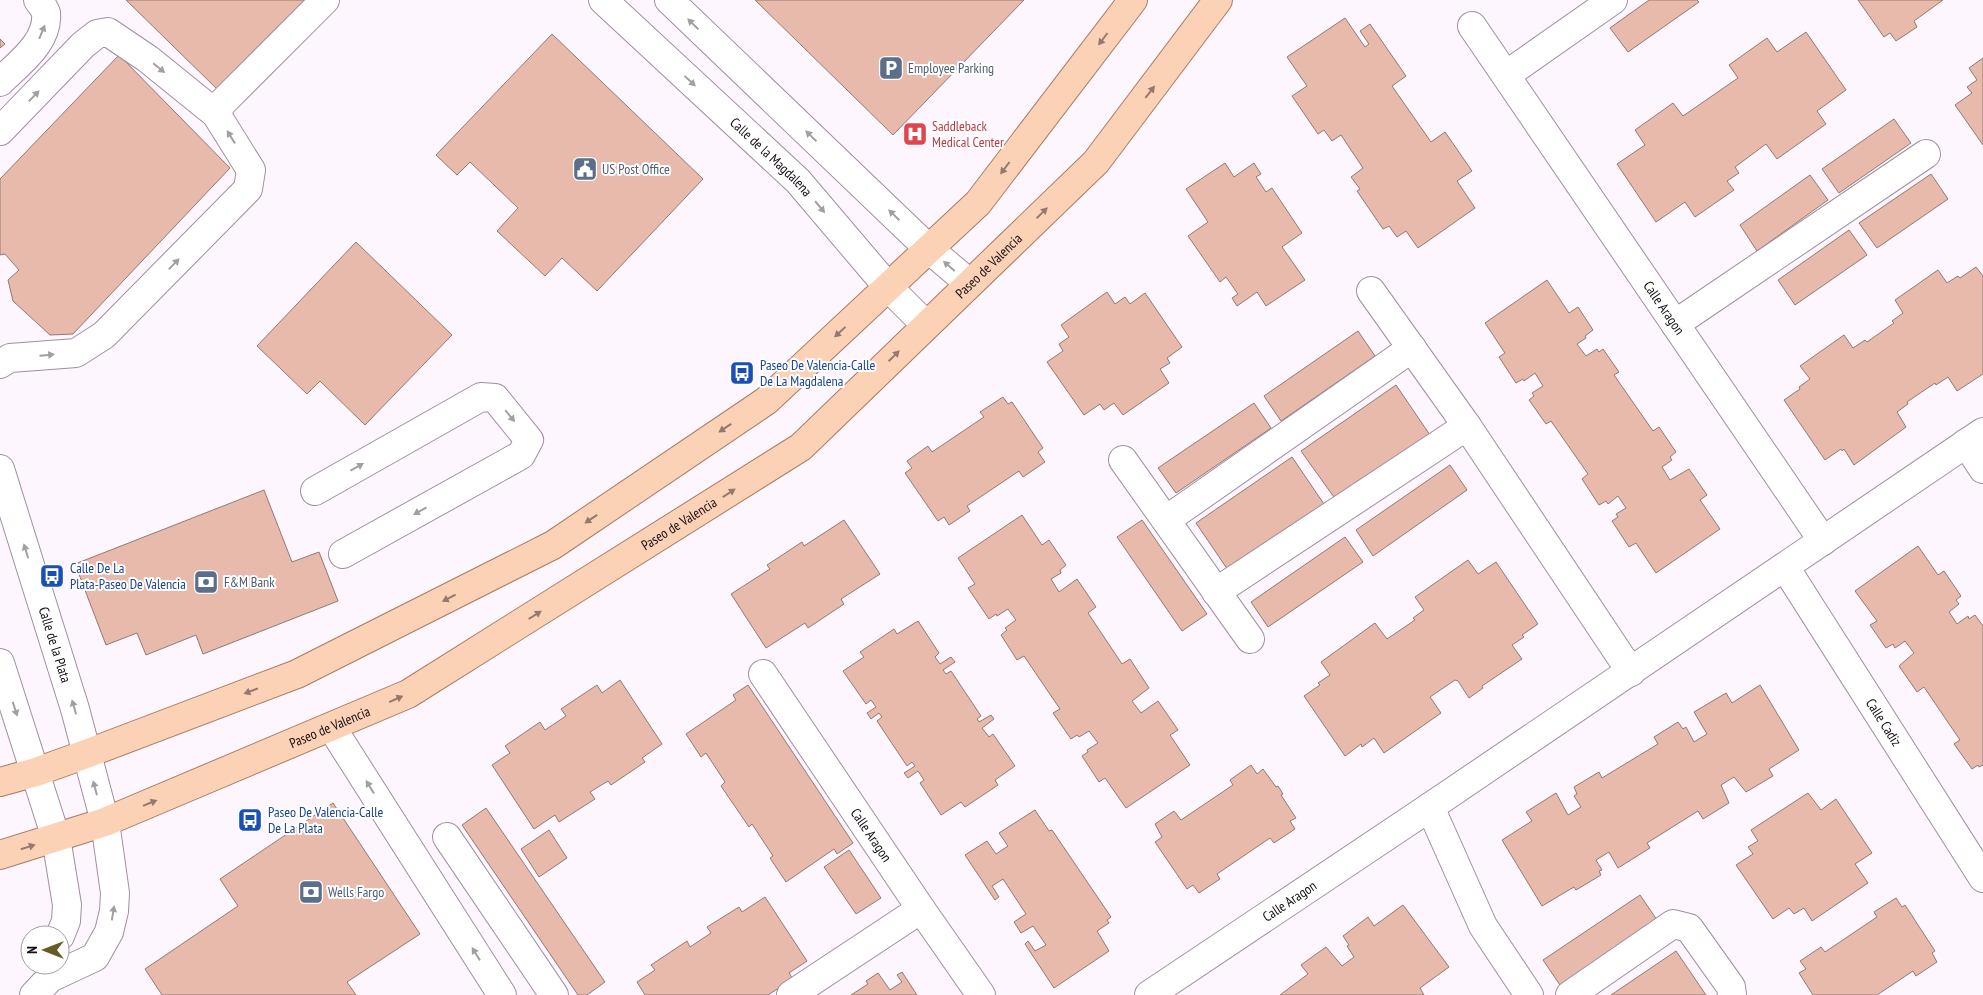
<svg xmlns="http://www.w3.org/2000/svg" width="1983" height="995" viewBox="0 0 1983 995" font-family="'PT Sans Narrow',sans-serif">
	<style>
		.building { fill: #e8baab; stroke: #937971 }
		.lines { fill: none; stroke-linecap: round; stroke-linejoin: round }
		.minor-casing { stroke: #a08ea1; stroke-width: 30 }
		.major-casing { stroke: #aa7a5f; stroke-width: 30 }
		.minor { stroke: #fff; stroke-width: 28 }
		.major { stroke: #fcd2b7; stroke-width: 28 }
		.oneway { fill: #a19fa1 }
		.oneway2 { fill: #947a6e }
		.labels { text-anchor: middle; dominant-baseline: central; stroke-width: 4; stroke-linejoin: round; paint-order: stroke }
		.service-label { font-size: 14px; fill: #4e5e75; stroke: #fff; text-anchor: start }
		.health-label { font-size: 14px; fill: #be3a42; stroke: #fff; text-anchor: start }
		.street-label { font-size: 14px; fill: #140e15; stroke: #fff }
		.transit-label { font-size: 14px; fill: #164399; stroke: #fff; text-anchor: start }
	</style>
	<rect width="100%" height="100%" fill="#fef6fe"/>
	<!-- building -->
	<g class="building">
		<path d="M126 0H308L219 91Z"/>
		<path d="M755 0H1024L893 135Z"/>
		<path d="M1649 0H1697L1699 2 1628 52 1610 28Z"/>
		<path d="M1858 0H1943L1914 21 1917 27 1896 41 1890 33 1884 37Z"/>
		<path d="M1345 18 1365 47 1369 44 1360 31 1370 24 1406 76 1392 86 1431 142 1445 132 1472 171 1457 181 1475 208 1418 248 1406 231 1397 237 1389 226 1383 229 1357 191 1360 189 1351 177 1363 168 1341 135 1332 141 1324 130 1318 134 1292 96 1307 86 1287 57Z"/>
		<path d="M1806 32 1846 90 1817 111 1826 124 1777 159 1766 144 1735 167 1739 173 1727 181 1734 190 1695 217 1685 202 1656 222 1617 164 1645 145 1635 130 1673 103 1683 116 1738 78 1729 65 1767 38 1777 52Z"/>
		<path d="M552 34 703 179 597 291 562 258 545 276 497 231 518 208 470 162 457 175 436 155Z"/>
		<path d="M0 39 5 44 0 48Z"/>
		<path d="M119 55 230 168 73 334 50 335 13 301 8 280 19 270 5 254 0 255V179Z"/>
		<path d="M1983 58V145L1955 105 1972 93 1967 87 1977 80 1969 68Z"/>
		<path d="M1894 119 1911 143 1839 193 1822 169Z"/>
		<path d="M1225 163 1234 177 1254 163 1261 174 1256 177 1266 192 1272 188 1302 233 1282 247 1305 280 1266 306 1257 292 1237 306 1232 298 1238 294 1226 277 1220 282 1188 236 1208 222 1186 189Z"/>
		<path d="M1931 174 1948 199 1877 248 1859 223Z"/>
		<path d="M1810 175 1828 200 1757 251 1740 225Z"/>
		<path d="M1849 230 1867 255 1795 305 1778 280Z"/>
		<path d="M356 242 452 335 365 425 320 381 307 394 257 346Z"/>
		<path d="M1976 267 1983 276V374L1957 391 1948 377 1936 385 1935 383 1907 402 1908 404 1897 412 1906 427 1854 465 1844 449 1842 451 1841 449 1825 460 1784 400 1800 389 1799 387 1810 379 1800 366 1844 335 1853 348 1865 340 1867 342 1894 323 1892 321 1903 313 1895 300 1938 270 1947 283 1958 276 1960 278Z"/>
		<path d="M1547 280 1569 313 1578 307 1593 330 1585 336 1586 338 1577 344 1586 356 1597 349 1599 352 1603 349 1619 372 1614 375 1653 431 1659 427 1676 452 1670 457 1672 460 1662 467 1670 480 1689 469 1707 495 1700 500 1720 529 1656 573 1636 543 1629 547 1612 521 1618 517 1616 514 1626 508 1618 496 1608 504 1606 501 1599 505 1582 479 1588 474 1551 421 1546 424 1529 400 1534 396 1532 393 1543 386 1535 373 1524 381 1523 379 1516 383 1499 357 1505 353 1485 323Z"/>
		<path d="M1107 292 1115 304 1125 297 1130 304 1145 293 1182 347 1167 358 1170 363 1160 369 1169 383 1123 415 1114 403 1104 410 1100 404 1084 415 1047 362 1063 351 1059 344 1069 337 1061 325Z"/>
		<path d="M1358 331 1375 356 1281 421 1264 396Z"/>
		<path d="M1396 385 1430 435 1336 500 1301 451Z"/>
		<path d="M1003 397 1008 404 1012 402 1043 448 1038 452 1045 462 1023 477 1019 471 967 506 970 511 949 525 944 517 938 521 905 473 912 468 907 461 928 446 932 452 984 417 980 412Z"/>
		<path d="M1254 403 1271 428 1176 493 1158 468Z"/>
		<path d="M1292 457 1326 507 1230 573 1196 523Z"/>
		<path d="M1450 465 1467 490 1373 556 1356 530Z"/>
		<path d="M264 490 292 562 319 552 338 601 203 654 196 635 146 655 137 633 106 645 75 564Z"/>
		<path d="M1022 515 1042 545 1049 540 1066 565 1060 570 1061 573 1051 579 1059 592 1077 579 1096 607 1088 613 1122 664 1130 659 1149 688 1132 701 1141 713 1158 701 1178 730 1170 735 1190 765 1126 808 1105 778 1099 782 1082 756 1088 752 1087 750 1098 743 1089 731 1079 737 1077 735 1071 739 1053 713 1060 709 1024 656 1017 660 1001 635 1007 630 1005 628 1016 620 1008 609 997 616 996 614 989 619 968 588 975 584 958 558Z"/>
		<path d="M844 520 880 574 841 599 844 604 808 628 805 623 766 648 731 594 770 569 767 565 802 542 804 546Z"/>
		<path d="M1142 520 1207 614 1182 631 1117 537Z"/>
		<path d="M1345 537 1363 562 1268 627 1251 602Z"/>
		<path d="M1918 546 1938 575 1944 571 1961 596 1956 600 1959 604 1949 612 1957 624 1968 616 1969 619 1975 615 1983 626V765L1979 767 1978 765 1972 769 1954 744 1960 740 1924 687 1917 692 1899 666 1914 653 1905 641 1895 648 1893 644 1886 648 1870 625 1877 621 1855 591Z"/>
		<path d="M1468 560 1478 574 1496 562 1538 624 1522 635 1524 637 1512 645 1522 659 1482 686 1483 688 1469 698 1458 681 1455 680 1430 697 1441 713 1384 753 1374 738 1362 747 1361 744 1345 756 1304 696 1320 685 1318 683 1330 675 1321 662 1375 623 1387 639 1415 620 1413 618 1424 610 1415 597Z"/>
		<path d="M918 621 939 653 935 657 940 664 951 657 955 662 943 670 946 674 951 671 981 716 977 719 979 722 991 715 994 719 982 728 989 737 993 734 1015 766 995 780 998 785 965 807 961 802 941 815 920 783 924 780 918 771 908 778 904 773 915 766 912 762 907 766 877 721 882 717 879 713 871 719 867 713 876 707 871 700 866 704 843 671 864 657 860 652 894 629 897 634Z"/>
		<path d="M620 680 662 744 642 758 645 762 611 785 608 781 590 792 595 799 559 822 555 815 534 829 492 765 510 753 505 746 540 722 545 730 566 716 561 709 597 685 602 693Z"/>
		<path d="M748 685 853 843 837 854 834 849 786 882 770 858 773 856 752 824 749 827 721 786 725 782 706 753 701 757 686 734 736 700 733 695Z"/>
		<path d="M1760 685 1799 750 1769 769 1773 776 1746 792 1734 777 1721 785 1729 803 1703 819 1698 811 1647 843 1650 848 1618 868 1609 852 1596 860 1602 870 1599 871 1601 875 1576 890 1574 887 1542 906 1502 840 1532 821 1526 812 1556 793 1568 815 1581 807 1574 796 1577 794 1574 787 1599 772 1602 778 1658 744 1654 737 1678 722 1683 729 1686 727 1694 742 1707 734 1694 712 1726 693 1732 703Z"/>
		<path d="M1251 765 1257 774 1263 769 1276 787 1278 786 1283 794 1281 795 1296 818 1290 821 1295 829 1274 843 1270 838 1217 874 1220 879 1199 893 1193 885 1187 889 1155 842 1162 837 1155 824 1174 811 1181 820 1233 785 1230 780Z"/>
		<path d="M1808 793 1821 810 1836 799 1872 853 1855 864 1868 883 1812 921 1804 908 1794 914 1789 908 1773 919 1736 865 1753 854 1748 847 1758 841 1751 830Z"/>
		<path d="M333 803 420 934 347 982 356 995H162L145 969 238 906 220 879Z"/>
		<path d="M486 808 605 982 587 995H578L462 825Z"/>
		<path d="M1035 810 1049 831 1052 830 1111 917 1107 920 1109 923 1097 931 1109 951 1054 988 1025 944 1028 941 1035 951 1046 945 1033 926 1021 933 1014 922 1026 914 1003 879 992 886 999 897 995 900 965 855 987 841 996 854 1008 846 999 833Z"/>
		<path d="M549 830 567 858 539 877 521 849Z"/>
		<path d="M849 850 881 898 856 914 824 867Z"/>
		<path d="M1640 895 1657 920 1560 985 1543 960Z"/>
		<path d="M765 897 807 961 789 973 793 979 768 995H645L637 982 655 970 651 965 687 941 690 947 711 933 707 927 739 907 742 912Z"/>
		<path d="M1896 898 1902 907 1905 905 1935 951 1932 953 1937 962 1916 976 1913 971 1877 995H1813L1799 973 1806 969 1800 961 1821 947 1825 952 1877 917 1874 912Z"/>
		<path d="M1403 905 1449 967 1420 988 1424 995H1280L1308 974 1301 965 1326 947 1342 966 1354 957 1347 946 1349 945 1343 936 1368 917 1374 926Z"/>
		<path d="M1676 951 1706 995H1611Z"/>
		<path d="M902 972 917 995H851L868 984 866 981 878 973 890 990 902 982 897 975Z"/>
	</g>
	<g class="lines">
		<defs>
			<g id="minor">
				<path id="s1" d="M603 0 798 181 888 287 926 325"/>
				<path d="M669 0 929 249 969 283"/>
				<path id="s2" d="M1472 26 1823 541"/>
				<path d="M1506 75 1613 0"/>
				<path d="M0 82C18 64 49 42 46 13 45 9 41 4 38 0"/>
				<path d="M216 114 222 103 325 0"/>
				<path d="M0 131 83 45 97 34 108 32 148 59 216 114 251 170 248 189 104 335 76 353 10 358 0 364"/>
				<path d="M1371 291 1467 426 1631 672"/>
				<path d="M1675 324 1926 154"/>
				<path d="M1966 443 1983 469"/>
				<path d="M1123 460 1250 639"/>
				<path id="s3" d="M0 469 75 709 105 822 115 893 114 911 109 932 95 957 50 978 34 995"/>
				<path d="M315 491 481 397 495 398 529 440 521 455 343 554"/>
				<path d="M1166 520 1412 348"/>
				<path id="s4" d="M1785 567 1983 878"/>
				<path d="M1216 592 1467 426"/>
				<path d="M0 663 56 838 67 905 66 921 60 936"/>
				<path id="s5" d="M763 674 921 909 981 995"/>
				<path d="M332 728 502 995"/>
				<path d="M1430 807 1483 926 1529 995"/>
				<path d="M447 837 554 995"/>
				<path d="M791 995 921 909"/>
				<path id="s6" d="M1149 995 1430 807 1983 432"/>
				<path d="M1570 995 1673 924 1689 928 1731 987 1732 995"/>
			</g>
			<g id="major">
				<path d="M0 782 36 772 86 754 297 674 553 545 766 401 978 203 1133 0"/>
				<path id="s7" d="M0 855 105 822 408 694 801 447 1096 162 1218 0"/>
			</g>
		</defs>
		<!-- minor casing -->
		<use href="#minor" class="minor-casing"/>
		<!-- major casing -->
		<use href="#major" class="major-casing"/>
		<!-- minor -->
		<use href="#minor" class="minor"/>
		<!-- major -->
		<use href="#major" class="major"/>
	</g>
	<!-- one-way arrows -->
	<defs><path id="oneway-solid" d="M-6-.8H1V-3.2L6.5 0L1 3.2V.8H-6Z" transform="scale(1.25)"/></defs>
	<g class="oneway">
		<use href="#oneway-solid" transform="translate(693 24) rotate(-136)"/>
		<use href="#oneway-solid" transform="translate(42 32) rotate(-68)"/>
		<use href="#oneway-solid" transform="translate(159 68) rotate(39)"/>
		<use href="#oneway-solid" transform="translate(690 81) rotate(43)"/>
		<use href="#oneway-solid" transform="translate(34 96) rotate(-46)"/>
		<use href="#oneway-solid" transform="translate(811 136) rotate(-136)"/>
		<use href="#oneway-solid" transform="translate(231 137) rotate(-122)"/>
		<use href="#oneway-solid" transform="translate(820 207) rotate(50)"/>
		<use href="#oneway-solid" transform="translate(894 215) rotate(-136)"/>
		<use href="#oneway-solid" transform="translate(174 264) rotate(-46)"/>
		<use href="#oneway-solid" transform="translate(949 266) rotate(-139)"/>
		<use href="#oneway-solid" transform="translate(47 355) rotate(-5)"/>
		<use href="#oneway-solid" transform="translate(510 416) rotate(51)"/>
		<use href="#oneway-solid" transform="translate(357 467) rotate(-29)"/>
		<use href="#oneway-solid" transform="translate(420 511) rotate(151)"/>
		<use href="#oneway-solid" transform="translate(26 551) rotate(-107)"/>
		<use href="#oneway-solid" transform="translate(74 707) rotate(-106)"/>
		<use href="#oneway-solid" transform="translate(15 709) rotate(72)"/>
		<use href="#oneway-solid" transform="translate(370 787) rotate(-122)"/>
		<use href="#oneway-solid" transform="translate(95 788) rotate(-105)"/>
		<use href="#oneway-solid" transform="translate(113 913) rotate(-81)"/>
		<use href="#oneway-solid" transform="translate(476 954) rotate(-122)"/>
	</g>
	<g class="oneway2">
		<use href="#oneway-solid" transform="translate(1103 39) rotate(127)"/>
		<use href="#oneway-solid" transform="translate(1150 92) rotate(-52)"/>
		<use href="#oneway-solid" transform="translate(1005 168) rotate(127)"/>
		<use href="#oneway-solid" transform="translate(1042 213) rotate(-44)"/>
		<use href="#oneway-solid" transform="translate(840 332) rotate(137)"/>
		<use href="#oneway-solid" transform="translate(894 356) rotate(-44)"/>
		<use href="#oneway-solid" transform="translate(725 428) rotate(146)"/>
		<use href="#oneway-solid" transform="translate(729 493) rotate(-33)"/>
		<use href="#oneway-solid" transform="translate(591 519) rotate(146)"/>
		<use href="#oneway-solid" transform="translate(449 598) rotate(153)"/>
		<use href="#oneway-solid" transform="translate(535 615) rotate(-32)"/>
		<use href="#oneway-solid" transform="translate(251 691) rotate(159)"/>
		<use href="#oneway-solid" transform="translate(396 699) rotate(-24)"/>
		<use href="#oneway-solid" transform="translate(150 803) rotate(-22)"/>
		<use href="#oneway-solid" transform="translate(28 847) rotate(-17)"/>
	</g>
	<!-- icons -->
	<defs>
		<symbol id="parking-square" viewBox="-11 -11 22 22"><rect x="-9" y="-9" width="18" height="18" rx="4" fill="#5c6f8a" stroke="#fff"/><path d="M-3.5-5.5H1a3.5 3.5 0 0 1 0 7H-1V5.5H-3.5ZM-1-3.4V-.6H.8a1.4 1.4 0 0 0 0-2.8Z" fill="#fff"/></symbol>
		<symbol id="hospital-square" viewBox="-11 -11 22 22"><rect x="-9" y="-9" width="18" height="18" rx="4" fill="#e0444e" stroke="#fff"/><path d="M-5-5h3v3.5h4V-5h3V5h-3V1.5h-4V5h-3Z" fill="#fff"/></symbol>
		<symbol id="civic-square" viewBox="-11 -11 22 22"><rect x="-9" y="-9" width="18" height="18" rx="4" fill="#5c6f8a" stroke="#fff"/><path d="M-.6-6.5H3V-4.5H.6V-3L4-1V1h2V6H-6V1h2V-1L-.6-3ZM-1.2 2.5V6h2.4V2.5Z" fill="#fff"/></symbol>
		<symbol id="bus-square" viewBox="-11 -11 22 22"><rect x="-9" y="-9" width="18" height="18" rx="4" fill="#1a4fb4" stroke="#fff"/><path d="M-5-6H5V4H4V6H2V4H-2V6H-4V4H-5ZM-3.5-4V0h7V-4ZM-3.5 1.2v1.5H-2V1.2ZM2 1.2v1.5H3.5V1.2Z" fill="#fff"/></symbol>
		<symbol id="bank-square" viewBox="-11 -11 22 22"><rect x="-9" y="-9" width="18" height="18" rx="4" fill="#5c6f8a" stroke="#fff"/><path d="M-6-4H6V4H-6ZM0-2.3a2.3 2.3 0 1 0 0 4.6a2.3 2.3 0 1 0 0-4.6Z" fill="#fff"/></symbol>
	</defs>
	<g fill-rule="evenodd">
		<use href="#parking-square" x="877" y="54" width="28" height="28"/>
		<use href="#hospital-square" x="901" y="120" width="28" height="28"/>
		<use href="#civic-square" x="571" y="155" width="28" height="28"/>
		<use href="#bus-square" x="728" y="359" width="28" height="28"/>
		<use href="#bus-square" x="38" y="562" width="28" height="28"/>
		<use href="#bank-square" x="192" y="568" width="28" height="28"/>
		<use href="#bus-square" x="236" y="806" width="28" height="28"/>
		<use href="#bank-square" x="297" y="878" width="28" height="28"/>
	</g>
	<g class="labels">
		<!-- service labels -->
		<g class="service-label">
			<text x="908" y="68">Employee Parking</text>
			<text x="602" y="169">US Post Office</text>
			<text x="224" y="582">F&amp;M Bank</text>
			<text x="328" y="892">Wells Fargo</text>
		</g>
		<!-- health labels -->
		<g class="health-label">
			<text x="932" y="126">Saddleback<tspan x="932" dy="16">Medical Center</tspan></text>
		</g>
		<!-- street labels -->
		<g class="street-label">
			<text stroke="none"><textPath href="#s1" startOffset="230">Calle de la Magdalena</textPath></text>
			<text stroke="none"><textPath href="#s7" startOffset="1164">Paseo de Valencia</textPath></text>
			<text stroke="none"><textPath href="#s2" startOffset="341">Calle Aragon</textPath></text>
			<text stroke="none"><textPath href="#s7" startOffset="759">Paseo de Valencia</textPath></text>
			<text stroke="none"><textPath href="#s3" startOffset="184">Calle de la Plata</textPath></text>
			<text stroke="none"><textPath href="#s4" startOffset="184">Calle Cadiz</textPath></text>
			<text stroke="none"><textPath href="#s7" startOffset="354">Paseo de Valencia</textPath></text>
			<text stroke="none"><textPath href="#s5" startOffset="194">Calle Aragon</textPath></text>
			<text stroke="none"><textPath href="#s6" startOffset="169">Calle Aragon</textPath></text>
		</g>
		<!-- transit labels -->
		<g class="transit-label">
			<text x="760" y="365">Paseo De Valencia-Calle<tspan x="760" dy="16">De La Magdalena</tspan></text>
			<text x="70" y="568">Calle De La<tspan x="70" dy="16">Plata-Paseo De Valencia</tspan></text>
			<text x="268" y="812">Paseo De Valencia-Calle<tspan x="268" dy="16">De La Plata</tspan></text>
		</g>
	</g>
	<!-- north arrow -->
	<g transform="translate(45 950) rotate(270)"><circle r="24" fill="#ffffff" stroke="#a19fa1"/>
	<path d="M0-4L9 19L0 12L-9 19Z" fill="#665a27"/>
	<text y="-8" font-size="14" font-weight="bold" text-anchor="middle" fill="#140e15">N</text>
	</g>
</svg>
